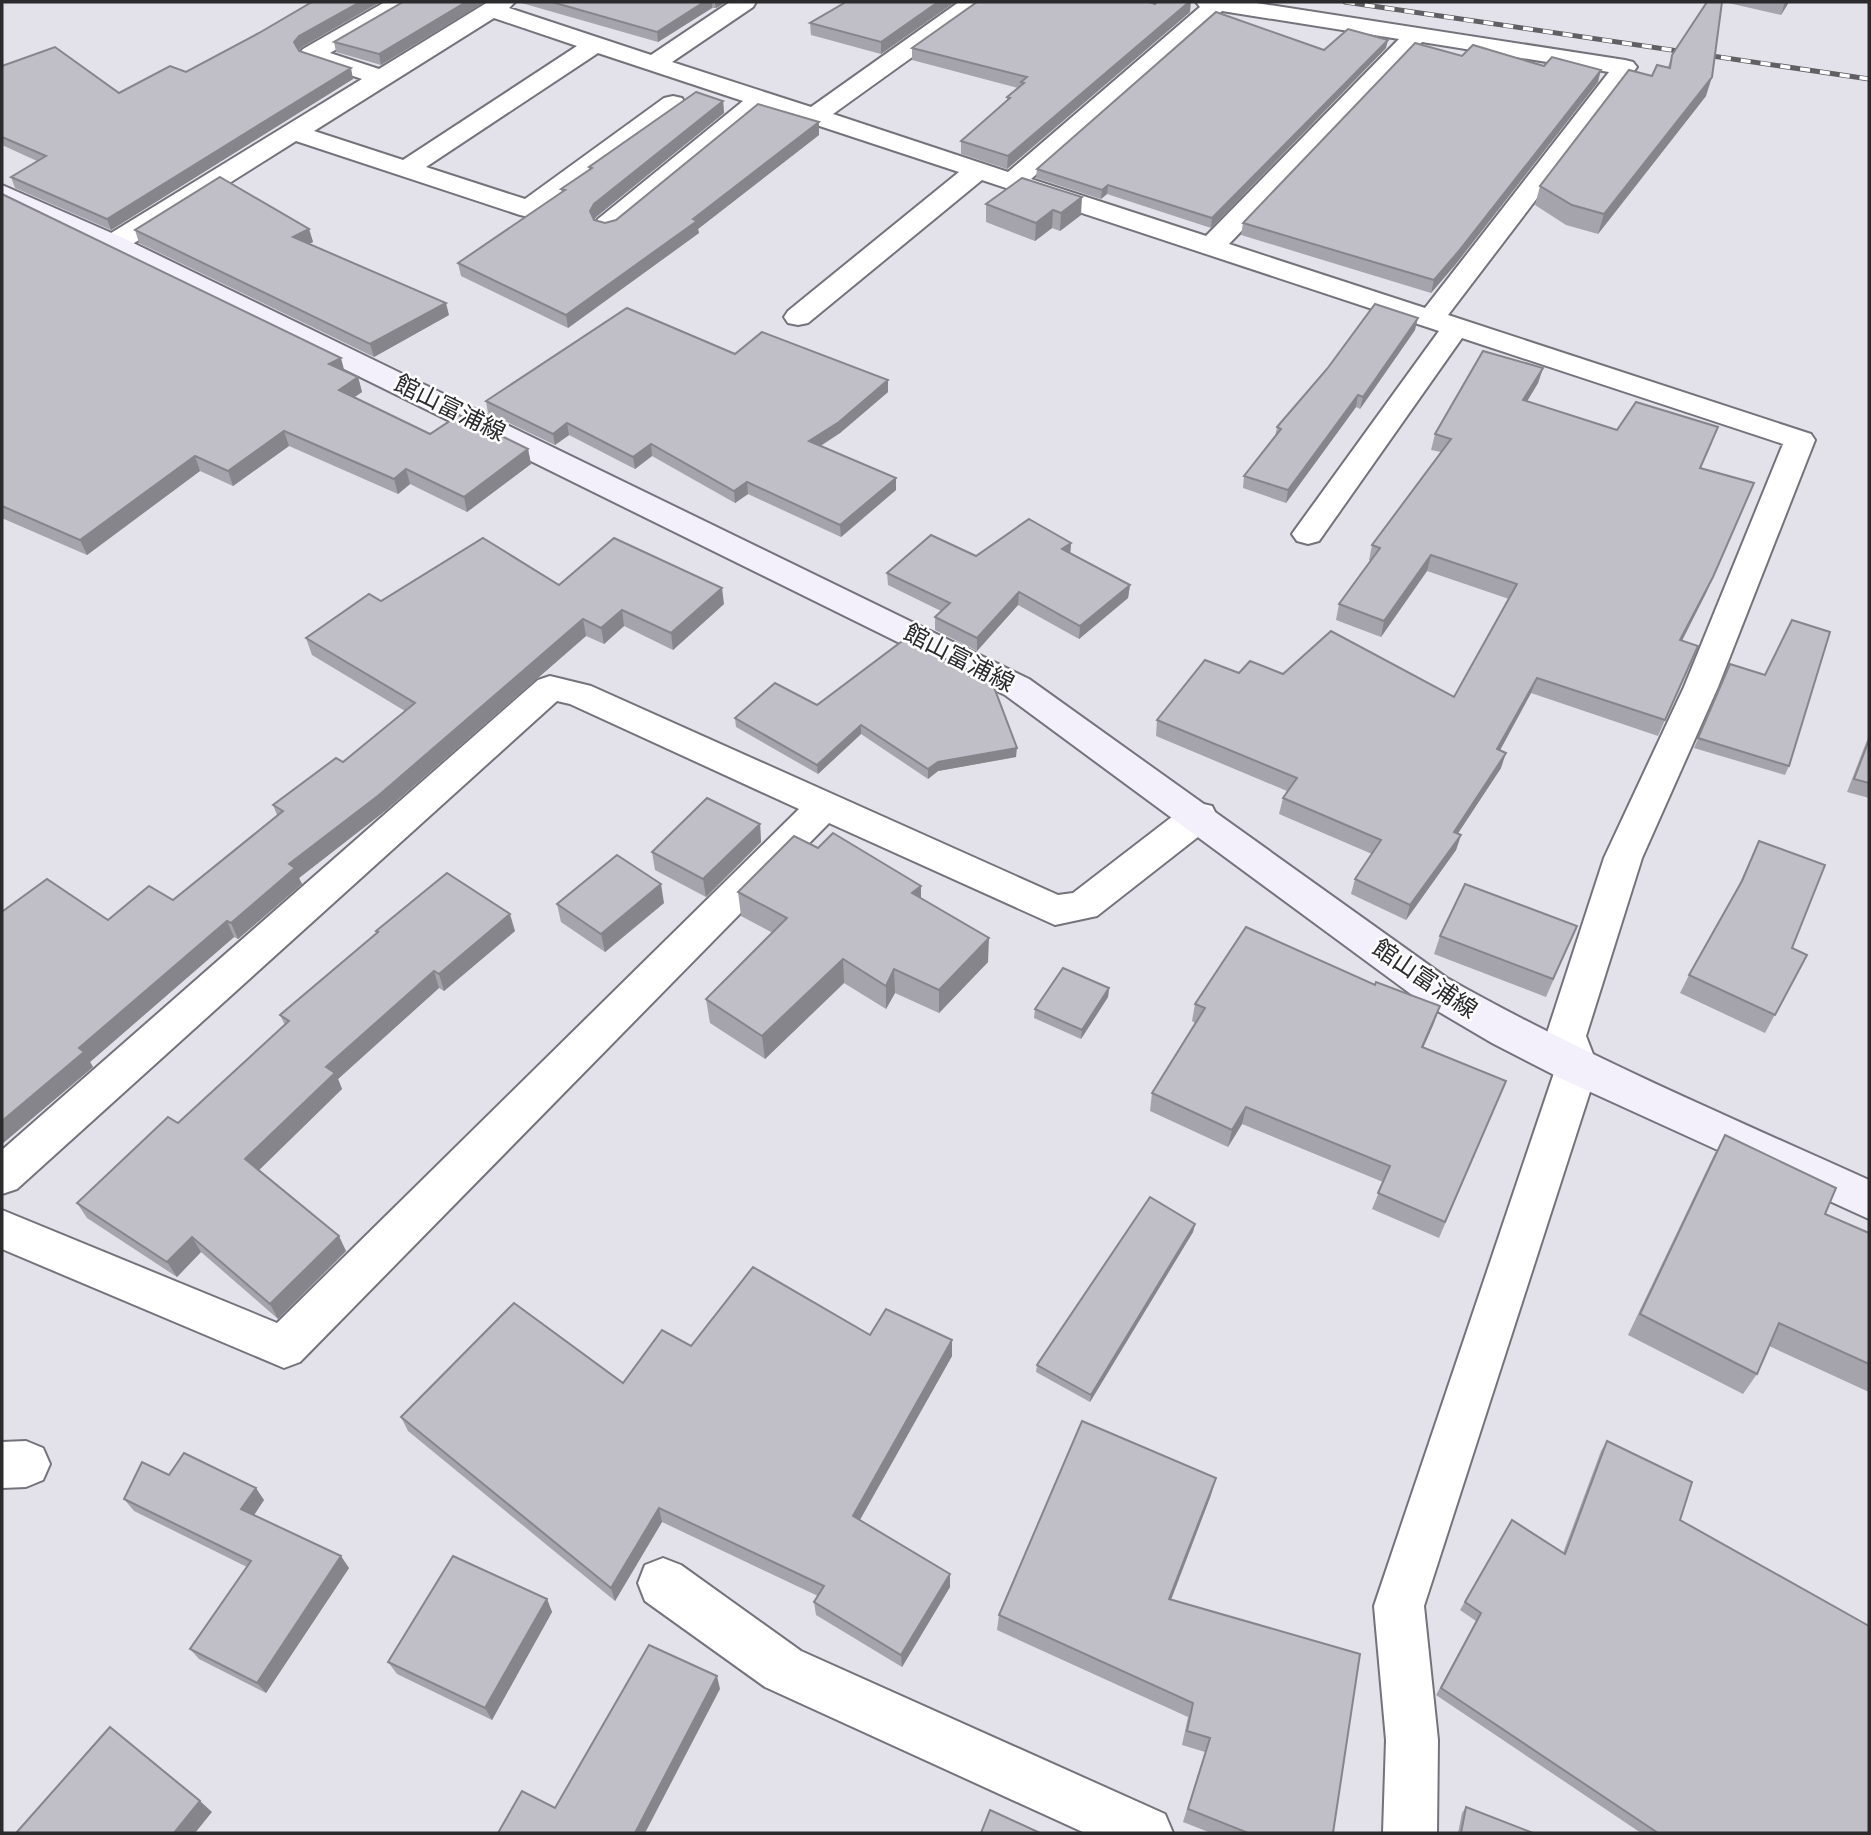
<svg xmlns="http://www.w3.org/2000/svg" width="1871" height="1835" viewBox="0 0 1871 1835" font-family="'Nunito Sans','Noto Sans JP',sans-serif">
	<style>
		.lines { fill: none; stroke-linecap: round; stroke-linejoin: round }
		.minor-casing { stroke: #74727a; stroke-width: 4 }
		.secondary-casing { stroke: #74727a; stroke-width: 4 }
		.minor { fill: #fff; fill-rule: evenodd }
		.secondary { fill: #f3f0fc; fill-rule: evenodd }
		.rail-casing { stroke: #605f63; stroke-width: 5 }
		.rail { stroke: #fff; stroke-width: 3.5; stroke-dasharray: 10; stroke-linecap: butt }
		.wall { fill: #a5a3ab }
		.shaded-wall { fill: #86858b }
		.building { fill: #c0bec7; stroke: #86858b; stroke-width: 2 }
		.labels { text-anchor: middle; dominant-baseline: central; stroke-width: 5; stroke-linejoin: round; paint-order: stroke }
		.street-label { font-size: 24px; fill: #2b2a2d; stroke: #fff }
	</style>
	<rect width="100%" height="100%" fill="#e3e1e9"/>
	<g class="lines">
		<defs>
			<g id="minor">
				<path d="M385 2H412L409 7 330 53 379 69 488 2H515L509 8 651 55 730 2H756L753 7 672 62 811 107 959 2H985L982 7 833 114 1008 172 1200 7 1196 2H1250L1625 60 1633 62 1637 67 1448 315 1811 434 1815 440 1718 687 1642 858 1586 1036 1598 1067 1424 1606 1438 1740 1437 1833H1383L1386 1740 1374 1606 1556 1067 1546 1036 1604 858 1684 687 1783 444 1462 338 1319 541 1308 544 1297 541 1292 534 1297 527 1439 331 982 180 808 323 798 325 788 323 784 317 788 311 959 172 765 108 616 231 607 233 598 231 594 225 598 219 743 101 598 53 426 167 525 199 664 98 673 96 682 98 685 103 682 108 538 215 529 217 520 215 296 141 123 250 113 252 103 250 100 244 103 238 362 79 303 59 299 54 303 49ZM1222 11 1399 39 1206 236 1031 179ZM494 18 577 46 403 160 314 131ZM1422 42 1609 72 1425 308 1229 244Z"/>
				<path d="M550 676 591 686 1058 895 1073 893 1186 806 1199 803 1212 806 1217 816 1212 826 1097 916 1055 925 829 823 300 1362 284 1368 2 1249V1210L277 1323 799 809 570 704 557 701 17 1189 2 1194V1150L538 680Z"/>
				<path d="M26 1441 43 1448 50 1464 43 1480 26 1487 2 1488V1442Z"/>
				<path d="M663 1558 681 1565 801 1651 1165 1814 1173 1833H1085L765 1687 645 1601 638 1583 645 1565Z"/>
			</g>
			<path id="secondary" d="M2 185 123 238 1029 679 1447 978C1583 1055 1727 1116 1869 1180V1219L1562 1079 1492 1043 1419 1000 1005 695 103 250 2 203Z"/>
		</defs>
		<!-- minor casing -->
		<use href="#minor" class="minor-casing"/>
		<!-- secondary casing -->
		<use href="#secondary" class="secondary-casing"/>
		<!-- minor -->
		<use href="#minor" class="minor"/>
		<!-- secondary -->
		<use href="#secondary" class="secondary"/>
		<defs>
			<path id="rail" d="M1345 2 1869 79"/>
		</defs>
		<!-- rail casing -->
		<use href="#rail" class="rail-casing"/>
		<!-- rail -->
		<use href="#rail" class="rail"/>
	</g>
	<!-- wall -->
	<g class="wall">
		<path d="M312 2H380L302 47 299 50 353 79 111 230 15 188 11 177 37 161 2 145V66L119 93 186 72 259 33Z"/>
		<path d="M403 2 381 65 336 52 334 42Z"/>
		<path d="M518 2H726L716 8H712L658 42Z"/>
		<path d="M846 2H955L881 54 811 35 810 23Z"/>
		<path d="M1724 2H1789L1781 15Z"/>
		<path d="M1190 12 1007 169 961 154V141L1007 100V97L1018 88 912 60V48Z"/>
		<path d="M1386 48 1211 228 1107 194 1101 199 1036 178 1037 169Z"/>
		<path d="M1672 55 1706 96 1598 234 1566 225 1535 205 1540 186 1652 76 1668 67Z"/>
		<path d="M1462 56 1598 82 1455 265 1431 293 1241 235 1243 223Z"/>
		<path d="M723 101 724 113 596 217 594 220 605 223 616 220 819 122V135L698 229 699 233 568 328 461 276 458 263 562 192 561 189 589 170V167Z"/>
		<path d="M1022 178 1081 215 1060 231 1052 228 1035 241 986 222V204Z"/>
		<path d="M2 194 358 377 362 392 354 397 430 434 528 449 531 464 467 512 410 484 398 494 289 446 233 486 200 471 87 555 4 519 2 520Z"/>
		<path d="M309 229 313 242 309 244 449 315 374 357 139 243 135 230Z"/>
		<path d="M1415 330 1360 409 1356 407 1286 503 1243 488 1244 476 1275 437 1277 427Z"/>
		<path d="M735 354 888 380V392L840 433 821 446 896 490 841 537 748 494 735 503 652 456 635 469 569 435 555 445 488 413 486 401Z"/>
		<path d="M1543 368 1538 383 1527 401 1617 430 1712 443 1701 468 1754 483 1706 593 1682 641 1698 646 1658 736 1531 693 1500 750 1501 768 1458 833 1461 835 1456 850 1406 920 1351 894 1355 879 1372 854 1279 814 1283 798 1287 791 1156 736 1157 720 1239 673 1283 674 1454 697 1509 599 1427 571 1381 637 1336 620 1339 604 1371 561 1369 560 1372 545 1441 452 1431 450 1435 434Z"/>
		<path d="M1071 543 1070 554 1130 585 1128 598 1079 639 1018 605 977 651 935 630V617L941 611 888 585 887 573 976 556Z"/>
		<path d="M559 585 724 604 673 650 624 626 604 644 586 636 385 811 299 878 302 884 238 939 234 937 90 1062 93 1067 2 1144 108 920 173 900 277 815 273 805 343 762 405 711 312 655 306 638 381 601Z"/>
		<path d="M1730 664 1789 766 1785 775 1694 748Z"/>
		<path d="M817 705 1016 757 938 771 928 779 861 734 818 774 736 727 735 718Z"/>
		<path d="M1869 735V798L1847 792Z"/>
		<path d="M760 824 761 842 706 897 655 870 652 852Z"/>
		<path d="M1759 841 1792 948 1807 955 1765 1033 1680 993 1689 975 1737 889Z"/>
		<path d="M818 848 921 886V898L988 962 939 1013 895 993 886 1009 844 983 765 1059 710 1023 706 999 773 933 741 916 738 892Z"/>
		<path d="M664 903 605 952 561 922 557 904Z"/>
		<path d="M1577 926 1546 997 1434 954 1440 936Z"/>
		<path d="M376 931H515L444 991 439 988 338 1079 342 1089 259 1170 346 1251 278 1319 201 1252 177 1277 87 1218 77 1203 178 1123 285 1025 280 1015 377 933Z"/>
		<path d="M1109 988 1108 997 1081 1039 1034 1018 1035 1009Z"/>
		<path d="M1195 1004 1434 1023 1423 1047 1506 1081 1439 1238 1372 1209 1383 1182 1242 1124 1228 1147 1150 1111 1152 1093 1195 1023 1192 1021Z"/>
		<path d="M1725 1135 1825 1214 1869 1233V1392L1769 1346 1757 1374 1743 1394 1628 1335 1713 1157Z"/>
		<path d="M1195 1224 1193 1232 1090 1402 1036 1372 1037 1365Z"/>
		<path d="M870 1335 952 1356 860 1520 950 1574V1587L902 1667 816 1615 814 1602 818 1596 662 1522 615 1601 408 1431 401 1417 623 1383 691 1346Z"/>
		<path d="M1607 1441 1680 1520 1869 1833H1641L1436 1695 1476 1621 1460 1610 1512 1520 1563 1553 1601 1451Z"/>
		<path d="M169 1475 264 1500 254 1515 349 1568 266 1693 199 1659 190 1649 247 1567 134 1511 124 1499Z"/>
		<path d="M1211 1495 1171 1600 1333 1833H1211L1183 1822 1205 1752 1182 1745 1188 1717 997 1630 999 1615Z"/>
		<path d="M547 1599 552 1612 492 1720 397 1674 388 1662Z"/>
		<path d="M1466 1807 1533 1833H1458L1462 1813Z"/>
	</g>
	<!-- shaded-wall -->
	<g class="shaded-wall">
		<path d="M360 2H380L302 47 297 52 294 42 299 36Z"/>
		<path d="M466 2H485L381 65 379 54Z"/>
		<path d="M704 2H712V8L658 42 657 32Z"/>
		<path d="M715 2H726L716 8Z"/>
		<path d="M938 2H955L881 54V42Z"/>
		<path d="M1189 2H1191L1190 12 1007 169 1008 156Z"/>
		<path d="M1785 2H1789L1781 15Z"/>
		<path d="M1388 40 1386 48 1211 228 1212 218Z"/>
		<path d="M351 68 353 79 111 230 107 219Z"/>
		<path d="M1601 70 1598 82 1455 265 1431 293 1434 280Z"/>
		<path d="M1712 77 1706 96 1598 234 1604 214Z"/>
		<path d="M723 101 724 113 596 217 592 224 590 211 594 204Z"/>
		<path d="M819 122V135L698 229 699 233 568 328 566 315Z"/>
		<path d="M1108 185 1107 194 1101 199 1102 190Z"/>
		<path d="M1082 197 1081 215 1060 231 1061 213Z"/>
		<path d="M1053 210 1052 228 1035 241 1036 223Z"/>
		<path d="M309 229 313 242 297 250 293 237Z"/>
		<path d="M446 303 449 315 374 357 370 344Z"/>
		<path d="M1418 318 1415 330 1360 409 1363 397Z"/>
		<path d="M341 358 345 373 329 364Z"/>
		<path d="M1543 368 1538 383 1519 415 1523 400Z"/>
		<path d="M358 377 362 392 343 405 339 390Z"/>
		<path d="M888 380V392L840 433 810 452 809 441Z"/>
		<path d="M1358 395 1356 407 1286 503 1288 490Z"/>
		<path d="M567 423 569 435 555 445 553 434Z"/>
		<path d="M284 431 289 446 233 486 228 471Z"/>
		<path d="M651 444 652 456 635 469 633 457Z"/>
		<path d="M528 449 531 464 467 512 464 497Z"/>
		<path d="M195 456 200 471 87 555 80 540Z"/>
		<path d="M406 469 410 484 398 494 394 479Z"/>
		<path d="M896 478V490L841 537 840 525Z"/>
		<path d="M747 482 748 494 735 503 734 491Z"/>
		<path d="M1754 483 1706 593 1674 656 1680 640Z"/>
		<path d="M1071 543 1070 556 1062 549Z"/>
		<path d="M1431 555 1427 571 1381 637 1384 621Z"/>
		<path d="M1130 585 1128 598 1079 639 1080 626Z"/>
		<path d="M722 588 724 604 673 650 671 633Z"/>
		<path d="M1019 592 1018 605 977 651V638Z"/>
		<path d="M622 610 624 626 604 644 601 628Z"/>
		<path d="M583 619 586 636 385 811 299 878 302 884 238 939 231 923 289 864Z"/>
		<path d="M1537 678 1531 693 1492 765 1497 749Z"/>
		<path d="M861 725V734L818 774 817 765Z"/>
		<path d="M1017 748 1016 757 938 771 928 779V769L938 762Z"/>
		<path d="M1506 753 1501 768 1449 847 1454 832Z"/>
		<path d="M760 824 761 842 706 897 703 879Z"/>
		<path d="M1461 835 1456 850 1406 920 1410 905Z"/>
		<path d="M661 884 664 903 605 952 601 934Z"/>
		<path d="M921 886V910L912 893Z"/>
		<path d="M510 914 515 931 444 991 439 974Z"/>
		<path d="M227 921 234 937 90 1062 93 1067 2 1144V1121L79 1048Z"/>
		<path d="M989 938 988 962 939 1013V990Z"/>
		<path d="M843 959 844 983 765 1059 762 1036Z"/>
		<path d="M894 969 895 993 886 1009V986Z"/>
		<path d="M434 971 439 988 338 1079 342 1089 254 1175 245 1159 326 1067Z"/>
		<path d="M1109 988 1108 997 1081 1039 1082 1030Z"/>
		<path d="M1440 1006 1434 1023 1416 1064 1422 1047Z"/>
		<path d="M1246 1107 1242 1124 1228 1147 1232 1130Z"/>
		<path d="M1195 1224 1193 1232 1090 1402 1091 1395Z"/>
		<path d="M339 1236 346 1251 278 1319 270 1304Z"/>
		<path d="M192 1237 201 1252 177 1277 167 1262Z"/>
		<path d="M952 1340V1356L854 1530 853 1516Z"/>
		<path d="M1216 1478 1211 1495 1165 1615 1169 1599Z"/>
		<path d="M256 1488 264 1500 250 1521 241 1509Z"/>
		<path d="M659 1508 662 1522 615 1601 611 1588Z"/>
		<path d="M341 1556 349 1568 266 1693 257 1683Z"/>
		<path d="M950 1574V1587L902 1667 901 1655Z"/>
		<path d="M547 1599 552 1612 492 1720 485 1708Z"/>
		<path d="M717 1676 720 1689 645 1833H635Z"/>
		<path d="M200 1801 212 1812 195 1833H174Z"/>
	</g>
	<!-- building -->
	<g class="building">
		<path d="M312 2H360L299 36 294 42 299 51 351 68 107 219 11 177 46 156 2 137V66L55 47 119 93 170 66 186 72 259 33Z"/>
		<path d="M403 2H466L379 54 334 42Z"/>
		<path d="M552 2H704L657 32Z"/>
		<path d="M846 2H938L881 42 810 23Z"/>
		<path d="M977 2H1149L1155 4 1157 2H1189L1008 156 961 141 1010 98 1007 97 1024 83 1021 82 1027 77 912 48Z"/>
		<path d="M1707 2H1722L1712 77 1604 214 1572 205 1540 186 1629 70 1652 76 1657 65 1670 68 1672 55Z"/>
		<path d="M1216 12 1324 50 1348 29 1388 40 1212 218 1108 185 1102 190 1037 169Z"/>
		<path d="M1415 43 1462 56 1473 45 1544 66 1552 57 1601 70 1458 252 1434 280 1243 223Z"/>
		<path d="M696 92 723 101 594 204 590 211 594 220 605 223 616 220 758 104 819 122 693 219 697 221 566 315 458 263 565 190 561 189 592 168 589 167Z"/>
		<path d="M220 177 309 229 293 237 446 303 370 344 135 230Z"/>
		<path d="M1022 178 1082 197 1061 213 1053 210 1036 223 986 204Z"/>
		<path d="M2 194 341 358 329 364 358 377 339 390 430 434 459 415 528 449 464 497 406 469 394 479 284 431 228 471 195 456 80 540 2 506Z"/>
		<path d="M1375 304 1418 318 1363 397 1358 395 1288 490 1244 476 1281 429 1277 427 1327 369Z"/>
		<path d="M627 308 735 354 762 332 888 380 839 422 809 441 896 478 840 525 747 482 734 491 651 444 633 457 567 423 553 434 486 401Z"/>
		<path d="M1483 351 1543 368 1523 400 1617 430 1636 402 1718 427 1700 468 1754 483 1713 577 1680 640 1698 646 1665 720 1537 678 1497 749 1506 753 1454 832 1461 835 1410 905 1355 879 1381 840 1283 798 1297 778 1157 720 1205 660 1239 673 1250 661 1283 674 1331 631 1454 697 1517 584 1431 555 1384 621 1339 604 1380 548 1372 545 1451 439 1435 434Z"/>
		<path d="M1029 519 1071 543 1062 549 1130 585 1080 626 1019 592 977 638 935 617 950 603 887 573 931 535 976 556Z"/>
		<path d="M483 538 559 585 614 538 722 588 671 633 622 610 601 628 583 619 379 795 289 864 295 868 231 923 227 921 79 1048 84 1052 2 1121V911H3L47 879 108 920 149 886 173 900 283 811 273 805 336 758 343 762 415 703 306 638 369 594 381 601Z"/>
		<path d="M1792 620 1830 632 1789 766 1698 738 1730 664 1765 675Z"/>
		<path d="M905 639 992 682 1017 748 938 762 928 769 861 725 817 765 735 718 775 683 817 705Z"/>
		<path d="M1869 740V783L1854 779Z"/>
		<path d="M707 798 760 824 703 879 652 852Z"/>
		<path d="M833 833 921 886 912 893 989 938 939 990 894 969 886 986 843 959 762 1036 706 999 787 918 738 892 794 836 818 848Z"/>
		<path d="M1759 841 1825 865 1792 948 1807 955 1775 1015 1689 975 1742 881Z"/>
		<path d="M617 855 661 884 601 934 557 904Z"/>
		<path d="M447 873 510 914 439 974 434 971 326 1067 335 1073 245 1159 339 1236 270 1304 192 1237 167 1262 77 1203 168 1117 178 1123 289 1021 280 1015 378 932 376 931Z"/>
		<path d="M1465 884 1577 926 1553 979 1440 936Z"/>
		<path d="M1246 927 1375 985 1376 982 1440 1006 1422 1047 1506 1081 1445 1222 1378 1193 1390 1166 1246 1107 1232 1130 1152 1093 1205 1008 1195 1004Z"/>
		<path d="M1063 968 1109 988 1082 1030 1035 1009Z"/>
		<path d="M1725 1135 1836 1188 1825 1214 1869 1233V1364L1779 1323 1757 1374 1640 1314Z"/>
		<path d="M1150 1197 1195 1224 1091 1395 1037 1365Z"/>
		<path d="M753 1267 870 1335 886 1309 952 1340 853 1516 950 1574 901 1655 814 1602 824 1586 659 1508 611 1588 401 1417 514 1303 623 1383 662 1330 691 1346Z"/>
		<path d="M1082 1421 1216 1478 1169 1599 1360 1654 1333 1833H1248L1188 1809 1210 1738 1187 1731 1193 1703 999 1615Z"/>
		<path d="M1607 1441 1692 1482 1680 1520 1869 1626V1833H1658L1441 1688 1481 1613 1465 1602 1512 1520 1565 1554Z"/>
		<path d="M184 1453 256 1488 241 1509 341 1556 257 1683 190 1649 251 1561 124 1499 142 1462 169 1475Z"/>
		<path d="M453 1556 547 1599 485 1708 388 1662Z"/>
		<path d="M649 1645 717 1676 635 1833H498L522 1791 555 1808Z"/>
		<path d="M110 1727 200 1801 174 1833H16Z"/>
		<path d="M1466 1807 1533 1833H1461Z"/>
		<path d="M990 1810 1040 1833H981Z"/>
	</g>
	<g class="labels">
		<!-- street labels -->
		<g class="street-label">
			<text transform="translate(450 408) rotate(26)">館山富浦線</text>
			<text transform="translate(959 658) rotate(27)">館山富浦線</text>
			<text transform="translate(1425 979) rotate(34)">館山富浦線</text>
		</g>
	</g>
	<!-- border -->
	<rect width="1871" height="1835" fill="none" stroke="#2b2a2d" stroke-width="7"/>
</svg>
